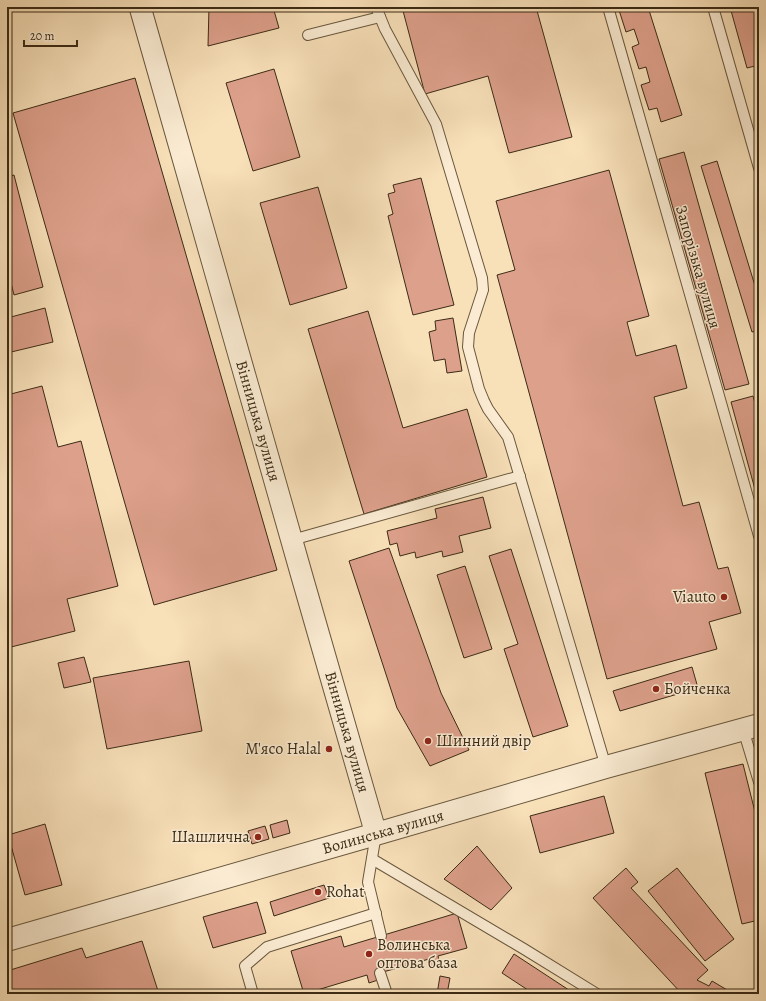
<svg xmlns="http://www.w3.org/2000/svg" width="766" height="1001" viewBox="0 0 766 1001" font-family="Alegreya,serif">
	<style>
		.building { fill: #dda08b; stroke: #3b2b15 }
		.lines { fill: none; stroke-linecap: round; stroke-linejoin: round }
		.service-casing { stroke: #6a583e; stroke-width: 12 }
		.minor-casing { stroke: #6a583e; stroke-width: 23 }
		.tertiary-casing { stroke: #6a583e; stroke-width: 24 }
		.service { stroke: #faebd2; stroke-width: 10 }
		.minor { stroke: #faebd2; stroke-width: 21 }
		.tertiary { stroke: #faebd2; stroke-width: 22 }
		.poi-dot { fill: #8f2418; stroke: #faebd2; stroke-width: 1.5 }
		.labels { text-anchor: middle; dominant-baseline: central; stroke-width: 3; stroke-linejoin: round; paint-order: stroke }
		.street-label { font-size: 16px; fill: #3b2b15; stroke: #faebd2 }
		.poi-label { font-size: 16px; fill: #3b2b15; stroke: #faebd2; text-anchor: start }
	</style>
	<rect width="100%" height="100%" fill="#f8e0b9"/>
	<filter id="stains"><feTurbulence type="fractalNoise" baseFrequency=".005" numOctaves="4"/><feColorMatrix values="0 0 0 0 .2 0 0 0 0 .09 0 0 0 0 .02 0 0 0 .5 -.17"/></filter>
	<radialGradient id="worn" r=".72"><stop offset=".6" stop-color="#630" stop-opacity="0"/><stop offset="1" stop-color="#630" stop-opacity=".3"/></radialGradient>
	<!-- building -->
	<g class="building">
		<path d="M209 7H273L279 28 208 46Z"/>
		<path d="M402 7H536L572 137 509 153 488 76 425 94Z"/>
		<path d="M618 7H648L682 115 661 122 657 108 649 110 641 85 650 82 646 67 639 69 632 47 639 44 634 29 626 32Z"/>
		<path d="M730 7H759V65L747 68Z"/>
		<path d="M274 69 300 157 253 171 226 83Z"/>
		<path d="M135 78 277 570 154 605 13 113Z"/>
		<path d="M684 152 749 384 725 390 659 159Z"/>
		<path d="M717 161 759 299V330L752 332 701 166Z"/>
		<path d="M609 170 649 316 627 322 636 356 676 345 687 388 654 397 683 506 699 502 718 569 728 567 741 613 709 622 717 649 607 679 497 275 515 270 496 201Z"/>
		<path d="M14 175 43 287 14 295 11 283 7 284V177Z"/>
		<path d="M421 178 454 305 413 315 388 216 393 214 388 194 395 192 393 185Z"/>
		<path d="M318 187 347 288 290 305 260 203Z"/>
		<path d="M45 308 53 342 7 353V318Z"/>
		<path d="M368 311 403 428 467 409 487 477 364 514 308 329Z"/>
		<path d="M453 318 462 371 447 373 445 359 434 361 429 332 436 330 435 321Z"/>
		<path d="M42 386 58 447 81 441 118 586 67 599 75 631 7 648V395Z"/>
		<path d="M753 396 759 418V504L731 402Z"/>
		<path d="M483 497 491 528 459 536 463 552 443 557 442 551 416 558 415 552 400 556 397 543 390 545 387 531 437 518 435 509Z"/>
		<path d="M389 548 441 693 469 750 430 766 397 708 349 561Z"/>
		<path d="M511 549 568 726 533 737 504 649 518 644 489 556Z"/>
		<path d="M465 566 492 649 464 658 437 575Z"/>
		<path d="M84 657 91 682 64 688 58 663Z"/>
		<path d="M189 661 202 731 107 749 93 678Z"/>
		<path d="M692 667 698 688 620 711 613 691Z"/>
		<path d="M743 764 759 828V920L742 924 705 773Z"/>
		<path d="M604 796 614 833 540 853 530 816Z"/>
		<path d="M287 820 290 833 273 838 270 825Z"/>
		<path d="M45 824 62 885 25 895 8 835Z"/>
		<path d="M265 826 269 839 252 844 248 831Z"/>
		<path d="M477 846 512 888 491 910 444 879Z"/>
		<path d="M626 868 638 882 631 888 708 970 697 980 709 986 712 981 734 994H682L593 898Z"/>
		<path d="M677 868 734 939 705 961 648 891Z"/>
		<path d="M324 885 329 898 274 916 270 902Z"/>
		<path d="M257 902 266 933 213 948 203 917Z"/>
		<path d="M457 913 467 948 438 956 440 965 431 967 429 959 376 974 378 980 369 983 367 975 304 994 291 951 341 936 344 947Z"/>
		<path d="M142 941 159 994H7V971L82 948 86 958Z"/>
		<path d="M514 954 575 994H534L502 973Z"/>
		<path d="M440 976 450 978 447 994H437Z"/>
	</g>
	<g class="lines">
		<defs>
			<g id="service">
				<path d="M376 7 385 29 436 124 482 278 483 290 469 333 468 347 479 389 484 401 488 409 508 437 606 767"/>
				<path d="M608 7 759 536"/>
				<path d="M713 7 759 168"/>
				<path d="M308 35 380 17"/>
				<path d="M292 540 520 476"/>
				<path d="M743 729 759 782"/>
				<path d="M376 834 368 882 381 936"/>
				<path d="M372 859 524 949 597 994"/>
				<path d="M380 973 387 994"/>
				<path d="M253 994 245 966 267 947 376 913"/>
			</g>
			<path id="minor" d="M140 7 303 580 376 834"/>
			<path id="tertiary" d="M7 940 376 834 606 767 759 725"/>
		</defs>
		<!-- service casing -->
		<use href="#service" class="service-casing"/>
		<!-- minor casing -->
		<use href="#minor" class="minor-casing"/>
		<!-- tertiary casing -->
		<use href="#tertiary" class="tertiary-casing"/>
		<!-- service -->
		<use href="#service" class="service"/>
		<!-- minor -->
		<use href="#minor" class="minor"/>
		<!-- tertiary -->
		<use href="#tertiary" class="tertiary"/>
	</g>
	<!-- markers -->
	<g class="poi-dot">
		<circle cx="724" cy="597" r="4"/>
		<circle cx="656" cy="689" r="4"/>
		<circle cx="428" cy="741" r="4"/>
		<circle cx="329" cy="749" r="4"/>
		<circle cx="258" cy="837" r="4"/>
		<circle cx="318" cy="892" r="4"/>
		<circle cx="369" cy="954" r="4"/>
	</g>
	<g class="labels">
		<!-- street labels -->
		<g class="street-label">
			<text transform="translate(698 267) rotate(74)">Запорізька вулиця</text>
			<text transform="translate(258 421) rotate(74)">Вінницька вулиця</text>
			<text transform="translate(347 732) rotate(74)">Вінницька вулиця</text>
			<text transform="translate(383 832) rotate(-16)">Волинська вулиця</text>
		</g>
		<!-- poi labels -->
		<g class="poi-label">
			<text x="716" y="597" text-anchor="end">Viauto</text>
			<text x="664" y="689">Бойченка</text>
			<text x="436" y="741">Шинний двір</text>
			<text x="321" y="749" text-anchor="end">М'ясо Halal</text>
			<text x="250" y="837" text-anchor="end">Шашлична</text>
			<text x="326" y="892">Rohat</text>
			<text x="377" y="945">Волинська<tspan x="377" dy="18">оптова база</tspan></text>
		</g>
	</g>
	<!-- margin -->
	<rect width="766" height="1001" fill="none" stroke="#f8e0b9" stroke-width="24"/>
	<rect x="8" y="8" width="750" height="985" fill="none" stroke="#3b2b15" stroke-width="2"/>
	<rect x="12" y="12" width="742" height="977" fill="none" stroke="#3b2b15"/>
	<!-- scale -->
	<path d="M24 40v6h53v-6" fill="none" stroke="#3b2b15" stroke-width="2"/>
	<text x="30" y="40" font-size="12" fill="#3b2b15" stroke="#faebd2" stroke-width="3" paint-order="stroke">20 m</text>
	<rect width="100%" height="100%" filter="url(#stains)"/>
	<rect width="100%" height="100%" fill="url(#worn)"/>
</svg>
